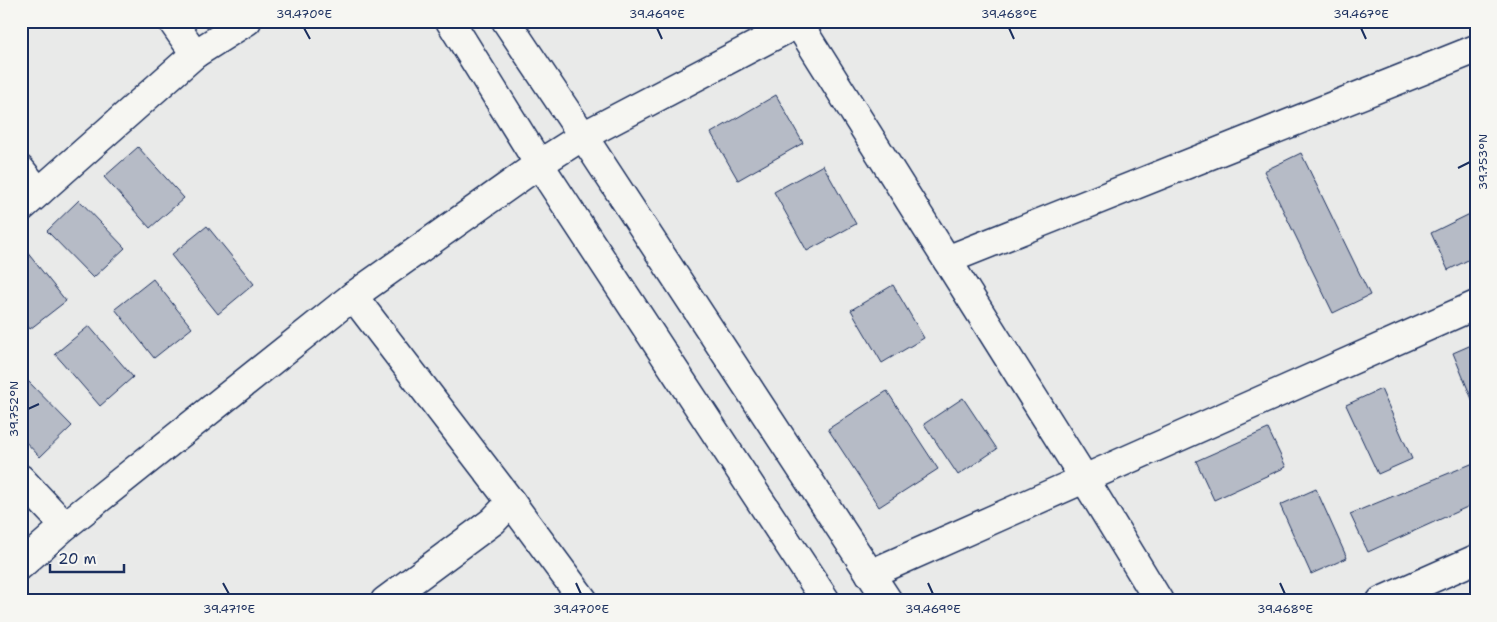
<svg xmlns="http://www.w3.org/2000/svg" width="1497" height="622" viewBox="0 0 1497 622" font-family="'Shantell Sans',sans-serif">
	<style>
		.building { fill: #b6bbc6; stroke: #1b2f5e }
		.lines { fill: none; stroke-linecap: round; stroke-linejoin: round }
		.minor-casing { stroke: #1b2f5e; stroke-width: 31 }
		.major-casing { stroke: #1b2f5e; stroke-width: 31 }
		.minor { stroke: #f6f6f2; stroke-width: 28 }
		.major { stroke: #f6f6f2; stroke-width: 28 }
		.ticks { fill: none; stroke: #1b2f5e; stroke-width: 2 }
		.neatline { fill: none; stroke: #1b2f5e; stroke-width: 2 }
		.ticks-label { font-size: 12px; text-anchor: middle; fill: #1b2f5e }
	</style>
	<rect width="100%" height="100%" fill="#e9eae9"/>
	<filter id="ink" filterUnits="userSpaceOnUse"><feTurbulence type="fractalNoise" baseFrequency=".02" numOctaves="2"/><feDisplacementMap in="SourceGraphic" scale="10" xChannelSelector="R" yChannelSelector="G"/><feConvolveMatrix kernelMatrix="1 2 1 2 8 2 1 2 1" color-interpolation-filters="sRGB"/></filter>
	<g filter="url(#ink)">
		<!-- building -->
		<g class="building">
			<path d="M776 95 803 143 738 180 711 133Z"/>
			<path d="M138 147 184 198 150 228 104 177Z"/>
			<path d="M1301 153 1370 295 1333 313 1264 171Z"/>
			<path d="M823 165 856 224 807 251 774 192Z"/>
			<path d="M79 200 125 248 93 278 47 231Z"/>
			<path d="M1476 211V256L1448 270 1431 233Z"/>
			<path d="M207 226 254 284 218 314 171 255Z"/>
			<path d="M26 251 66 301 30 329 21 318V255Z"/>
			<path d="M153 279 192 328 154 358 115 309Z"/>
			<path d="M893 285 924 338 882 363 851 310Z"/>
			<path d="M89 326 133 377 100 406 55 354Z"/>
			<path d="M1476 343V409L1453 353Z"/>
			<path d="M26 379 72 426 40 457 21 437V383Z"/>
			<path d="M1381 389 1412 459 1378 474 1346 405Z"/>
			<path d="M887 391 938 469 879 507 828 429Z"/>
			<path d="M963 398 997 449 958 475 924 424Z"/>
			<path d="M1268 429 1286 467 1214 500 1196 461Z"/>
			<path d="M1476 462V503L1368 552 1350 514Z"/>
			<path d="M1316 489 1347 558 1311 574 1280 505Z"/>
		</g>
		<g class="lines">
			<defs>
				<g id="minor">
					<path d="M172 21 195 54"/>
					<path d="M798 23 1084 478 1159 601"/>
					<path d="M21 170 39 192"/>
					<path d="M21 208 195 54 247 21"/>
					<path d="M947 260 1476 49"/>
					<path d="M353 296 511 502 584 601"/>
					<path d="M21 479 65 526"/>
					<path d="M21 565 65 526 353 296 539 164 583 136 802 21"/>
					<path d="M870 574 1476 305"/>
					<path d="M385 601 493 521 511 502"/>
					<path d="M1381 601 1476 559"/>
				</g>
				<g id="major">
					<path d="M450 21 539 164 826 601"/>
					<path d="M506 21 583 136 888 601"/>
				</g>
			</defs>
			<!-- minor casing -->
			<use href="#minor" class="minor-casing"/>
			<!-- major casing -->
			<use href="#major" class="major-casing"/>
			<!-- minor -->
			<use href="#minor" class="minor"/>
			<!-- major -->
			<use href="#major" class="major"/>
		</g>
	</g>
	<!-- ticks -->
	<path class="ticks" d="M304 28 310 39M657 28 662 39M1009 28 1014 39M1361 28 1366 39M1458 168 1470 162M28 409 39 404M223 583 229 594M576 583 581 594M928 583 933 594M1280 583 1285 594"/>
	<!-- margin -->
	<rect width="1497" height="622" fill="none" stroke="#f6f6f2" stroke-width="55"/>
	<!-- scale -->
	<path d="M50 564v8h74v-8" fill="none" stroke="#1b2f5e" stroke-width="2.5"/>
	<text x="58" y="564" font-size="15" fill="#1b2f5e" stroke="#f6f6f2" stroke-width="4" paint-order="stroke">20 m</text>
	<rect x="28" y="28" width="1442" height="566" class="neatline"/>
	<g class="ticks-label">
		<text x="304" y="18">39.470°E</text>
		<text x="657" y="18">39.469°E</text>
		<text x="1009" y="18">39.468°E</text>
		<text x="1361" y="18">39.467°E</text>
		<text transform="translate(1483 162) rotate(-90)" y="4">39.753°N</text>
		<text transform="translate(14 409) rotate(-90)" y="4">39.752°N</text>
		<text x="229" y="613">39.471°E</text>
		<text x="581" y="613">39.470°E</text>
		<text x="933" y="613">39.469°E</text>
		<text x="1285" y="613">39.468°E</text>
	</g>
</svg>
